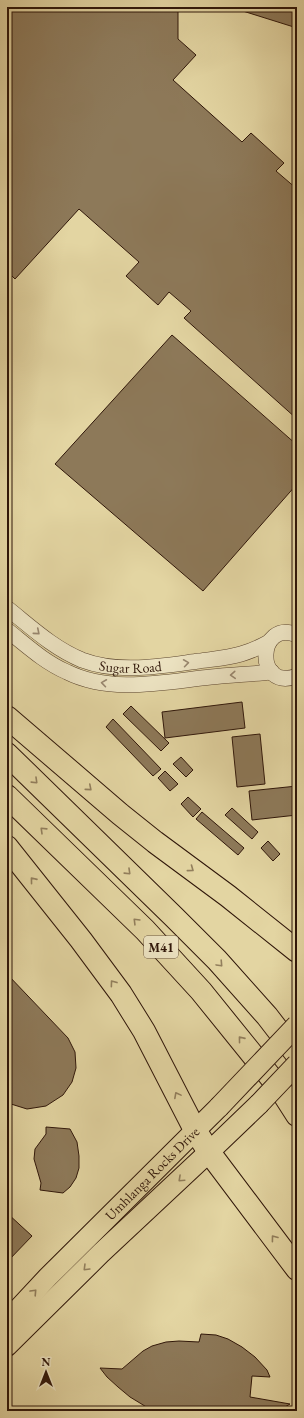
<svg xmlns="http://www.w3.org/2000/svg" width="304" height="1418" viewBox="0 0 304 1418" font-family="'EB Garamond',serif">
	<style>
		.building { fill: #8d7959; stroke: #2f1609 }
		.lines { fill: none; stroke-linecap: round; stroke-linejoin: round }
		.minor-casing { stroke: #5c462f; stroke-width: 16 }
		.major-casing { stroke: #2f1609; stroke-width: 22 }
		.highway-casing { stroke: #2f1609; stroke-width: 24 }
		.minor { stroke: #ede4c3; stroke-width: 15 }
		.major { stroke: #e3d5a2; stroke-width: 20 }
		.highway { stroke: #e3d5a2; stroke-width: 22 }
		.major-bridge-casing { stroke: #2f1609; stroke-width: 22; stroke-linecap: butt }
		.major-bridge { stroke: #e3d5a2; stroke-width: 20 }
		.oneway { stroke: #98876f }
		.oneway2 { stroke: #927f5d }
		.labels { text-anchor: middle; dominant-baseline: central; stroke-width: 3.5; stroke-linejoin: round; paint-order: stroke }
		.shield { fill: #ede4c3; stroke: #685441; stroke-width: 1 }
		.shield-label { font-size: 13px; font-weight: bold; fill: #2f1609 }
		.street-label { font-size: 14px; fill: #2f1609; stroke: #ede4c3 }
	</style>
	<rect width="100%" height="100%" fill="#e3d5a2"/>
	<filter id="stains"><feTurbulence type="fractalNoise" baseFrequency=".005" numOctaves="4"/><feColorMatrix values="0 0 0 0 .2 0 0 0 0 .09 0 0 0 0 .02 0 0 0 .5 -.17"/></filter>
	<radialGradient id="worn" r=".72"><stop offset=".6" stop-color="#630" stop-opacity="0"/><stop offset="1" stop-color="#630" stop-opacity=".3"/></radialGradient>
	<!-- building -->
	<g class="building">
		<path d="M7 7H178V39L196 55 173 80 242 142 251 133 284 163 276 171 297 189V419L184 318 191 311 169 292 158 305 126 276 139 262 79 209 15 279 7 271Z"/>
		<path d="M230 7H297V28Z"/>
		<path d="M172 335 297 445V484L203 591 55 464Z"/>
		<path d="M242 702 245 728 165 738 162 712Z"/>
		<path d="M131 706 169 743 161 751 123 714Z"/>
		<path d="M113 719 161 769 153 776 106 727Z"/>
		<path d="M260 734 265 784 237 787 232 737Z"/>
		<path d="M181 757 193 770 186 777 173 764Z"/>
		<path d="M165 771 178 784 170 791 158 778Z"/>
		<path d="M297 786V815L252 820 249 791Z"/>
		<path d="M188 797 201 809 193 817 181 804Z"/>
		<path d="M232 808 258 832 252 839 225 815Z"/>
		<path d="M202 812 244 848 238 855 196 819Z"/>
		<path d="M268 841 280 854 273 861 261 848Z"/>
		<path d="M7 974 68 1038 75 1052 76 1068 72 1082 63 1095 46 1106 27 1109 11 1104 7 1100Z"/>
		<path d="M46 1127 70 1129 77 1142 79 1156V1168L76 1178 70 1187 63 1193 40 1190 41 1183 34 1159 35 1149 46 1134Z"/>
		<path d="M7 1213 32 1236 7 1262Z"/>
		<path d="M201 1334 216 1335 228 1339 242 1347 255 1357 267 1370 270 1377 252 1376 250 1397 290 1404 278 1411H153L130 1397 118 1387 107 1377 100 1368 122 1369 143 1351 152 1346 166 1342 179 1341 199 1342Z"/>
	</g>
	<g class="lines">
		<defs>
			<g id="minor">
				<path id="s1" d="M7 608C31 627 53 648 82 660 119 674 161 666 199 661 213 659 228 658 241 654 251 651 260 647 269 642"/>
				<path d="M7 630C26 645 44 662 67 672 111 694 164 682 211 677 232 675 252 674 272 672"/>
				<path d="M297 635C257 618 254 692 297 676"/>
			</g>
			<g id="major">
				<path id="s2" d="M7 1321 48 1277 219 1107"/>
				<path d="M7 1346 101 1253 209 1152 259 1104"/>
			</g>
			<g id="highway">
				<path d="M7 717 120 814 155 842 228 896 297 951"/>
				<path d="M7 754 174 917 217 960 267 1016 297 1055"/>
				<path d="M7 796 145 930 201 991 281 1090 297 1115"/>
				<path d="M7 847 81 940 121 994 144 1031 195 1130 209 1152 297 1269"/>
			</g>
		</defs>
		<!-- minor casing -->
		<use href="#minor" class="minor-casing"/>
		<!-- major casing -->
		<use href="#major" class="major-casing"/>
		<!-- highway casing -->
		<use href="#highway" class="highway-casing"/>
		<!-- minor -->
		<use href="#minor" class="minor"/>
		<!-- major -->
		<use href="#major" class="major"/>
		<!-- highway -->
		<use href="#highway" class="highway"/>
		<defs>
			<g id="major-bridge">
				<path d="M259 1104 297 1064"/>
				<path d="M219 1107 297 1025"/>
			</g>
		</defs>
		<!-- major-bridge casing -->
		<use href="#major-bridge" class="major-bridge-casing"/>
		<!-- major-bridge -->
		<use href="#major-bridge" class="major-bridge"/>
	</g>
	<!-- one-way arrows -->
	<defs><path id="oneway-chevron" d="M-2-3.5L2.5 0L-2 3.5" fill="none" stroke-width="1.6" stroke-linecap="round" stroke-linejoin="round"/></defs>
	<g class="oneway">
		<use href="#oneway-chevron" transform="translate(37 632) rotate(40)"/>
		<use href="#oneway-chevron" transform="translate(186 663) rotate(-8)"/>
		<use href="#oneway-chevron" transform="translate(233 675) rotate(176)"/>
		<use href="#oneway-chevron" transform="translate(104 683) rotate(-172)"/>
	</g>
	<g class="oneway2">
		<use href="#oneway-chevron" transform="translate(35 781) rotate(44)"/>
		<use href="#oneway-chevron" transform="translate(89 788) rotate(41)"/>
		<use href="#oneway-chevron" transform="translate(43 830) rotate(-136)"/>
		<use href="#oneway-chevron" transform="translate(191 869) rotate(36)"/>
		<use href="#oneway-chevron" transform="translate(128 872) rotate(44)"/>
		<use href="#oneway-chevron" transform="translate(33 880) rotate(-129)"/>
		<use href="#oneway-chevron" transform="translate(136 921) rotate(-135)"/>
		<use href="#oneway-chevron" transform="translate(220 964) rotate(47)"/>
		<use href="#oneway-chevron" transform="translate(113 983) rotate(-126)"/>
		<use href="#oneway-chevron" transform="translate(241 1039) rotate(-129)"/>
		<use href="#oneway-chevron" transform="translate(177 1095) rotate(-118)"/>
		<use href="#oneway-chevron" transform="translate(181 1179) rotate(137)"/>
		<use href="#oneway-chevron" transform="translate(274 1238) rotate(-127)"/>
		<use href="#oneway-chevron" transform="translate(86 1268) rotate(135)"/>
		<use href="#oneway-chevron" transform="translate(34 1292) rotate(-47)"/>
	</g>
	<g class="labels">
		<!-- shield labels -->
		<rect class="shield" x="144" y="936" width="34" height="22" rx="3"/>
		<g class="shield-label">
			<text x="161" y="947">M41</text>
		</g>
		<!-- street labels -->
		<g class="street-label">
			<text stroke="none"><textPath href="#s1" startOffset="141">Sugar Road</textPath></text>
			<text stroke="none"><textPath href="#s2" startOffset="207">Umhlanga Rocks Drive</textPath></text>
		</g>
	</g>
	<!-- margin -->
	<rect width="304" height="1418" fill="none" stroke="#e3d5a2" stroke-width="24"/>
	<rect x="8" y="8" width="288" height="1402" fill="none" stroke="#2f1609" stroke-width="2"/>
	<rect x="12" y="12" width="280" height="1394" fill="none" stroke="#2f1609"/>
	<!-- north arrow -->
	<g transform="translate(46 1372)" stroke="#ede4c3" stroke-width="3" paint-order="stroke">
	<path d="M0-3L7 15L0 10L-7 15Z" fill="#2f1609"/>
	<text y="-6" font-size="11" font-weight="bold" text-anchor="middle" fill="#2f1609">N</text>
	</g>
	<rect width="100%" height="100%" filter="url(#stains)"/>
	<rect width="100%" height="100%" fill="url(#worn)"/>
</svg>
